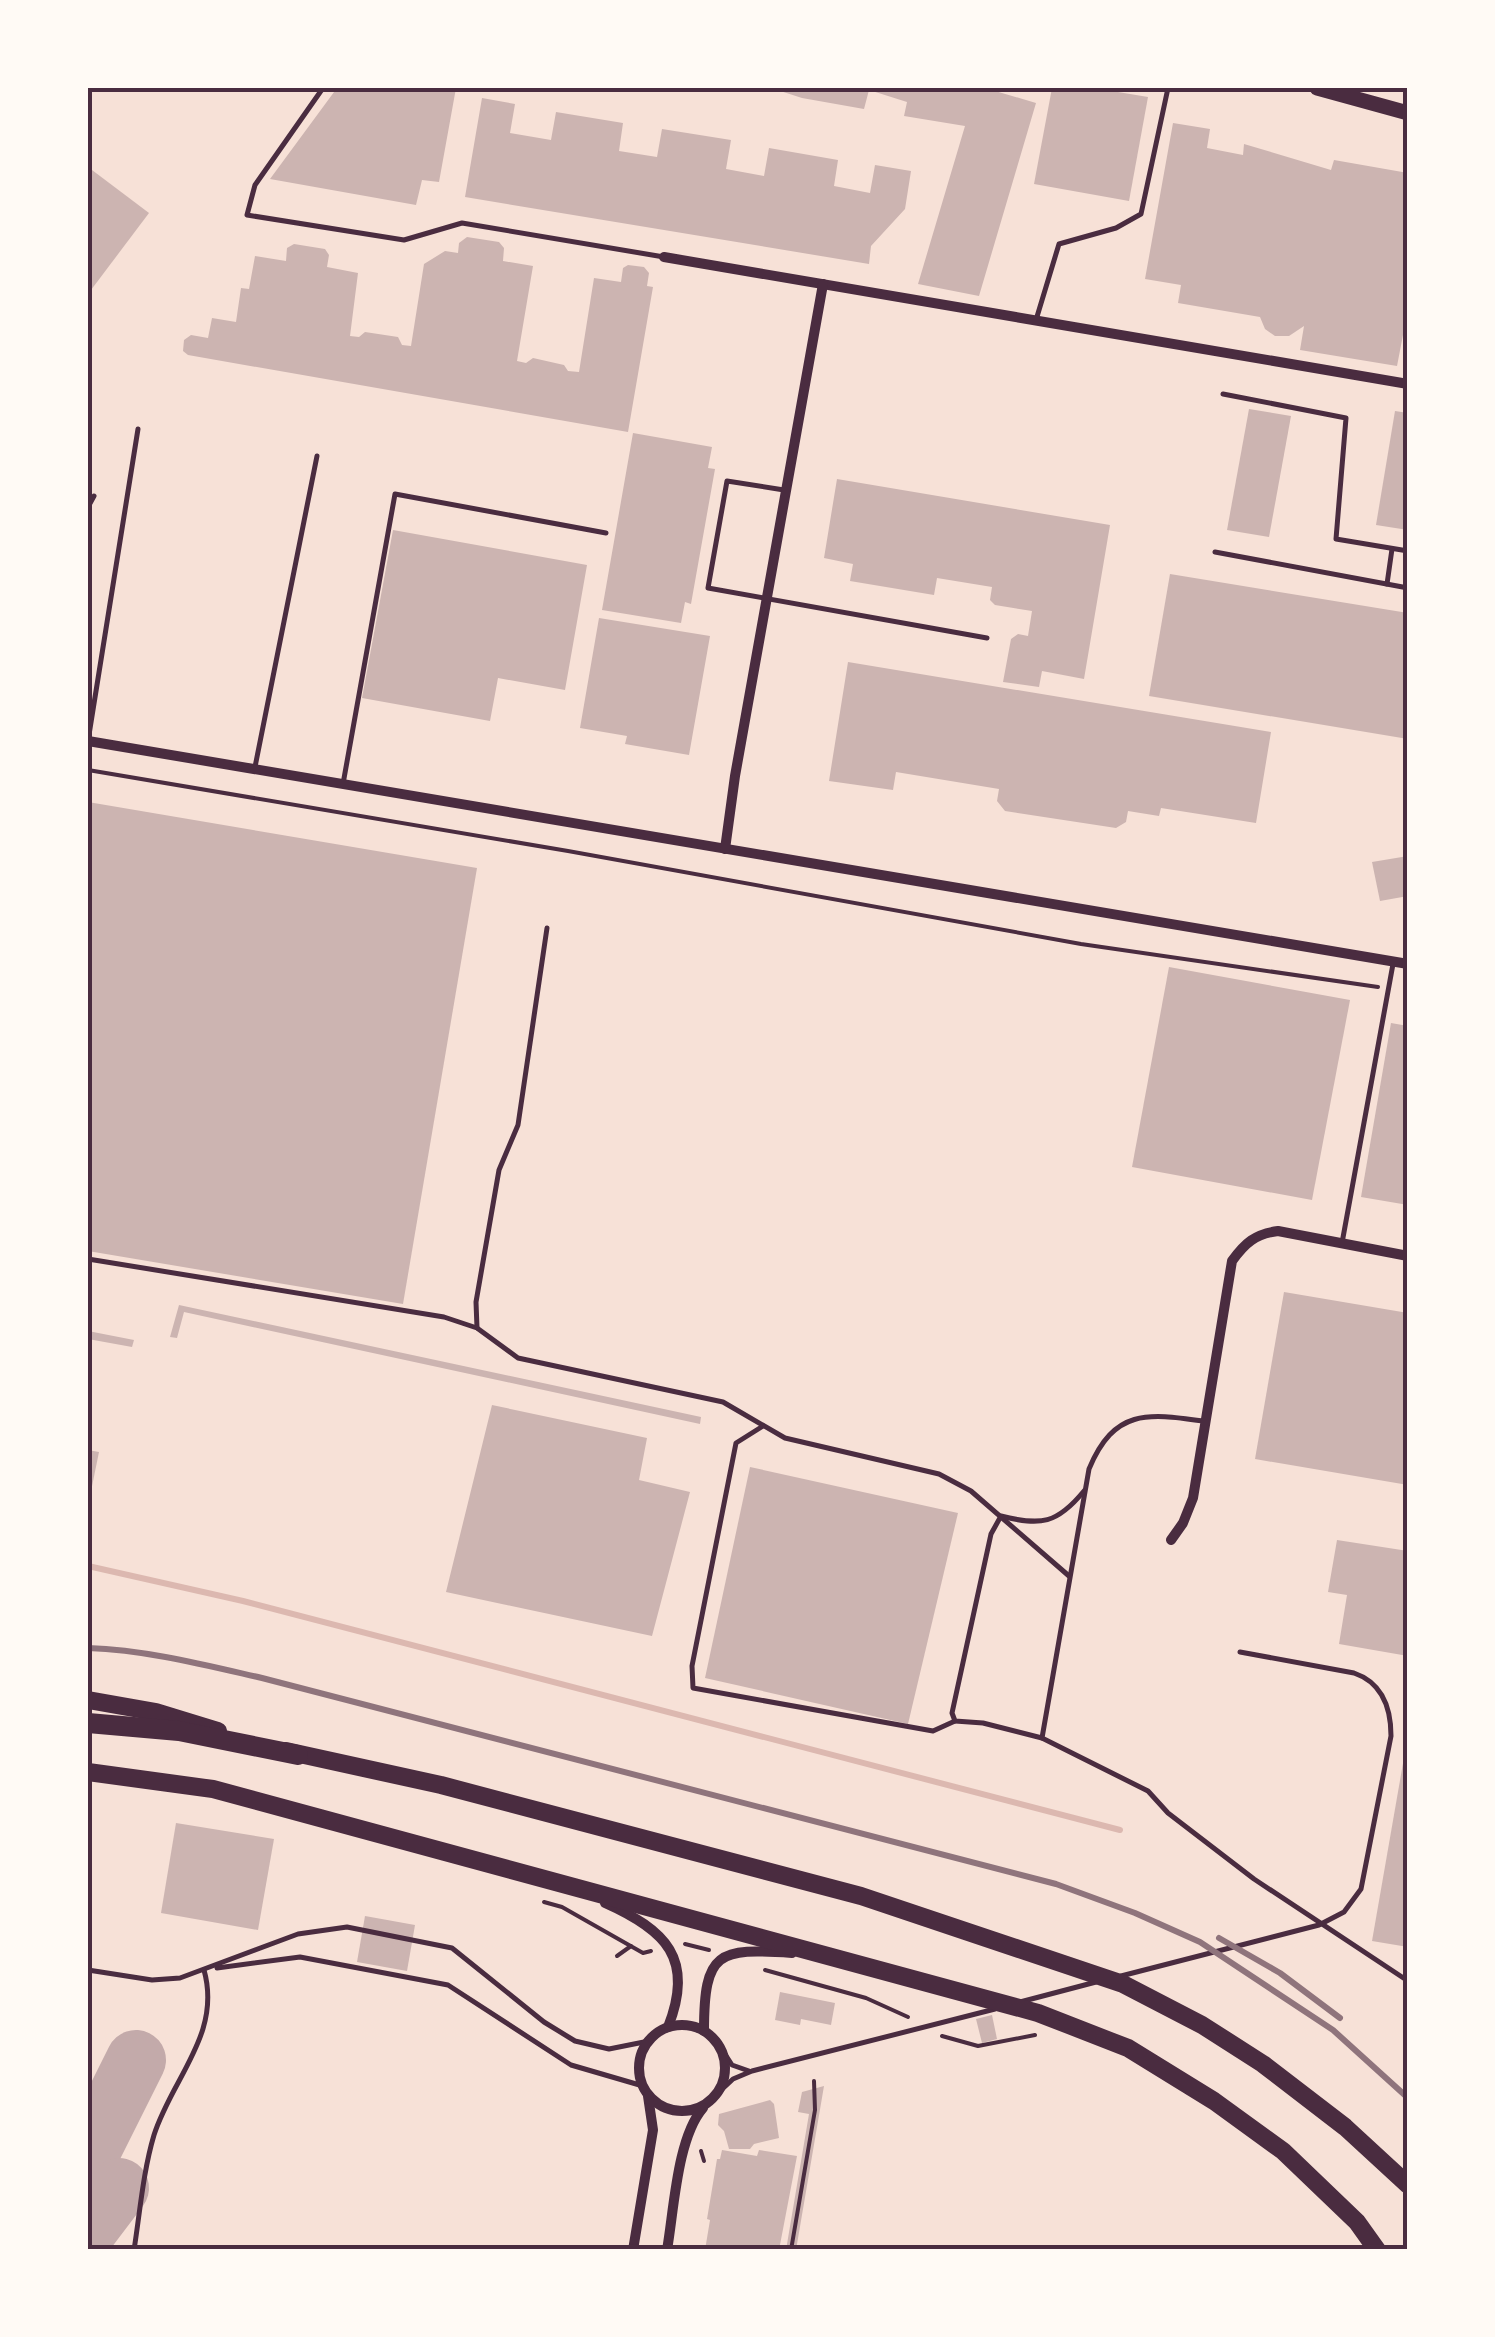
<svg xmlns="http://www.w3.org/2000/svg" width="1495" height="2337" viewBox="0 0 1495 2337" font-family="Poppins,sans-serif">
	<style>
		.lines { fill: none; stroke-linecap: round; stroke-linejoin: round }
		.stream { stroke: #dcb8b0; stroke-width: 6 }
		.taxiway { stroke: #c3aaaa; stroke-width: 60 }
		.building { fill: #ccb4b1 }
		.path { stroke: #4a2c40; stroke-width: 4 }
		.service { stroke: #4a2c40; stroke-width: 5 }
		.minor { stroke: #4a2c40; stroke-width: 10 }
		.secondary { stroke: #4a2c40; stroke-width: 15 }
		.trunk { stroke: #4a2c40; stroke-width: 18 }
		.motorway { stroke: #4a2c40; stroke-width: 20 }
		.rail { stroke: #8f747c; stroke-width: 6 }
		.neatline { fill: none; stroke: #4a2c40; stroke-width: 4 }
	</style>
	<rect width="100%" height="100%" fill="#f7e1d7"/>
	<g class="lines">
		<!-- stream -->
		<path class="stream" d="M88 1566 243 1601 1120 1830"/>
		<!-- taxiway -->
		<g class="taxiway">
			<path d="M88 2156 136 2060"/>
			<path d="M88 2229 119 2188"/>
		</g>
	</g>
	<!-- building -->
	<g class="building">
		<path d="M337 88H456L439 182 422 180 416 205 270 179Z"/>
		<path d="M771 88H985L1036 103 979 296 918 284 965 126 904 116 907 102 869 90 864 109 802 98Z"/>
		<path d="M1052 88H1094L1148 97 1129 201 1034 184Z"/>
		<path d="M482 98 515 104 510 133 551 140 556 112 623 123 619 151 657 157 662 129 731 140 726 169 764 176 769 148 838 160 834 186 870 193 875 165 911 171 905 209 871 246 869 264 465 197Z"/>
		<path d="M1173 123 1210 129 1207 148 1243 155 1244 144 1331 170 1334 160 1408 173V309L1397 366 1300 350 1304 326 1289 336H1275L1265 329 1260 317 1178 303 1181 285 1145 279Z"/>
		<path d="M88 167 149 213 88 294Z"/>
		<path d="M467 237 499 242 504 248 503 261 533 266 517 361 526 363 533 358 564 365 568 371 579 372 594 278 621 282 623 268 628 265 644 267 649 273 647 286 653 287 628 432 188 355 183 351 184 340 191 335 208 338 212 318 236 322 241 288 249 289 255 256 286 261 287 248 294 244 325 249 329 255 327 267 358 273 350 336 359 337 365 332 398 337 402 345 411 346 424 264 445 251 458 253 459 243Z"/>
		<path d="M1249 409 1291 416 1269 537 1227 530Z"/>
		<path d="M1395 411 1408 413V530L1376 525Z"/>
		<path d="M633 433 712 447 708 468 715 469 691 604 685 602 681 623 602 610Z"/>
		<path d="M837 479 1110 525 1084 679 1042 671 1039 687 1003 682 1011 639 1018 634 1028 636 1032 611 995 605 990 600 992 587 937 578 934 595 850 581 853 564 824 558Z"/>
		<path d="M393 530 587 565 565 690 498 678 490 721 362 698Z"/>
		<path d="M1170 574 1408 613V739L1149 696Z"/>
		<path d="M599 618 710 636 689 755 625 744 627 736 580 728Z"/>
		<path d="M848 662 1271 732 1256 823 1161 808 1159 816 1128 811 1126 822 1116 828 1005 811 997 801 999 789 896 772 893 790 829 781Z"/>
		<path d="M88 802 477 868 403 1304 88 1251Z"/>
		<path d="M1408 856V896L1380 901 1372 862Z"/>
		<path d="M1169 967 1350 1000 1312 1200 1132 1167Z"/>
		<path d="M1391 1023 1408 1026V1205L1361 1197Z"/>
		<path d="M1284 1292 1408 1313V1485L1255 1459Z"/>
		<path d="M179 1305 701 1417 700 1424 184 1312 177 1338 170 1337Z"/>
		<path d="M88 1331 134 1340 132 1347 88 1339Z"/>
		<path d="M492 1405 647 1438 639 1480 690 1492 652 1636 446 1592Z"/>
		<path d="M88 1450 99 1452 89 1501 88 1500Z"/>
		<path d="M750 1467 958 1513 908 1724 705 1678Z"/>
		<path d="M1337 1540 1408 1551V1656L1339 1644 1347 1595 1328 1592Z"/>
		<path d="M1406 1746H1408V1947L1372 1941Z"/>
		<path d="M176 1823 274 1839 258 1930 161 1913Z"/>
		<path d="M365 1916 415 1925 407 1971 357 1962Z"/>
		<path d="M780 1992 835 2003 831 2025 801 2019 800 2025 775 2020Z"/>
		<path d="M992 2015 997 2039 982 2043 976 2019Z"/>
		<path d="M824 2086 796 2250H786L809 2114 798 2112 802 2092Z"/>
		<path d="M770 2100 774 2104 779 2138 754 2144 750 2149H729L724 2131 718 2125 719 2114Z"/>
		<path d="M722 2150 757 2156 759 2150 797 2156 779 2250H705L710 2220 707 2219 717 2159H720Z"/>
	</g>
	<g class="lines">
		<!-- path -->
		<g class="path">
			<path d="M88 770 568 851 1081 944 1378 987"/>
			<path d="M544 1902 562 1907 643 1953 651 1951"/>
			<path d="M685 1944 709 1950"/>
			<path d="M617 1956 631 1946"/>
			<path d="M765 1970 866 1998 908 2017"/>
			<path d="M942 2036 978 2046 1035 2035"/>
			<path d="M701 2151 704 2161"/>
			<path d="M791 2250 815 2110 814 2081"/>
		</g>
		<!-- service -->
		<g class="service">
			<path d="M323 88 255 185 247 215 404 240 462 223 664 257"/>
			<path d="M1036 320 1059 244 1116 228 1141 214 1168 88"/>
			<path d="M1223 394 1346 418 1336 539 1408 551"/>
			<path d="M784 490 727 481 708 588 987 638"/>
			<path d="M88 507 94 496"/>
			<path d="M1215 552 1408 588"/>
			<path d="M1387 584 1392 549"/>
			<path d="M88 741 138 429"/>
			<path d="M255 767 317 456"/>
			<path d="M343 784 395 494 606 533"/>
			<path d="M1342 1243 1393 964"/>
			<path d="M88 1259 444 1317 477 1328 518 1358 723 1402 785 1438 939 1474 971 1491 1069 1576"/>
			<path d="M477 1328 476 1302 499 1170 518 1125 547 928"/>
			<path d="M1203 1421C1147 1413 1114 1409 1089 1469L1042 1738 1148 1791 1168 1813 1254 1879 1408 1981"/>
			<path d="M763 1426 736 1443 692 1666 693 1688 933 1731 955 1721"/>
			<path d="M1042 1738 983 1723 955 1721 952 1713 991 1534 1001 1516C1041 1526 1057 1524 1084 1491"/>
			<path d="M217 1968 300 1957 448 1985 571 2065 643 2086"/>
			<path d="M88 1970 152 1980 180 1978 298 1934 347 1927 452 1948 544 2022 575 2041 609 2049 649 2041"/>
			<path d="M1121 1976 1319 1925 1344 1912 1361 1889 1391 1736C1391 1708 1383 1683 1354 1673L1240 1652"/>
			<path d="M1020 2002 1096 1982"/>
			<path d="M723 2051 732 2065 749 2071"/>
			<path d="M718 2093 733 2079 752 2071 995 2009"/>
			<path d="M134 2250C140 2212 143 2172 154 2135 172 2078 222 2034 204 1970"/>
		</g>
		<!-- minor -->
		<g class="minor">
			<path d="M664 257 1408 384"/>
			<path d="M88 741 1408 964"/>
			<path d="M725 849 735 776 823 284"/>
			<path d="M1171 1540 1183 1523 1193 1498 1232 1261C1245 1243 1255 1234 1278 1231L1408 1256"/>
			<path d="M605 1903C666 1930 695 1959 668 2027"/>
			<circle cx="682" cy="2068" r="43"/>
			<path d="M704 2031C704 1951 718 1948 792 1953"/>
			<path d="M633 2250 653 2130 648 2096"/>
			<path d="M667 2250C674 2210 677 2138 703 2108"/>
		</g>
		<!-- secondary -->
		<path class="secondary" d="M1317 88 1408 113"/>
		<!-- trunk -->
		<g class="trunk">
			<path d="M88 1700 156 1712 218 1731"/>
			<path d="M286 1751 441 1785 861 1896 1123 1984 1202 2025 1263 2064 1345 2127 1408 2185"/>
			<path d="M88 1772 213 1789 1038 2013 1128 2048 1214 2101 1283 2151 1357 2222 1377 2250"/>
		</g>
		<!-- motorway -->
		<path class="motorway" d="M88 1723 179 1731 298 1755"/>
		<!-- rail -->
		<g class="rail">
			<path d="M88 1648C147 1650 205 1665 262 1678L1056 1884 1135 1913 1200 1942 1333 2030 1408 2098"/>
			<path d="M1219 1938 1280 1973 1340 2018"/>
		</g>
	</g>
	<!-- border -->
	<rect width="1495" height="2337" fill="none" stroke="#fffaf5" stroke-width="180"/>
	<rect x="90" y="90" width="1315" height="2157" class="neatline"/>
</svg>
